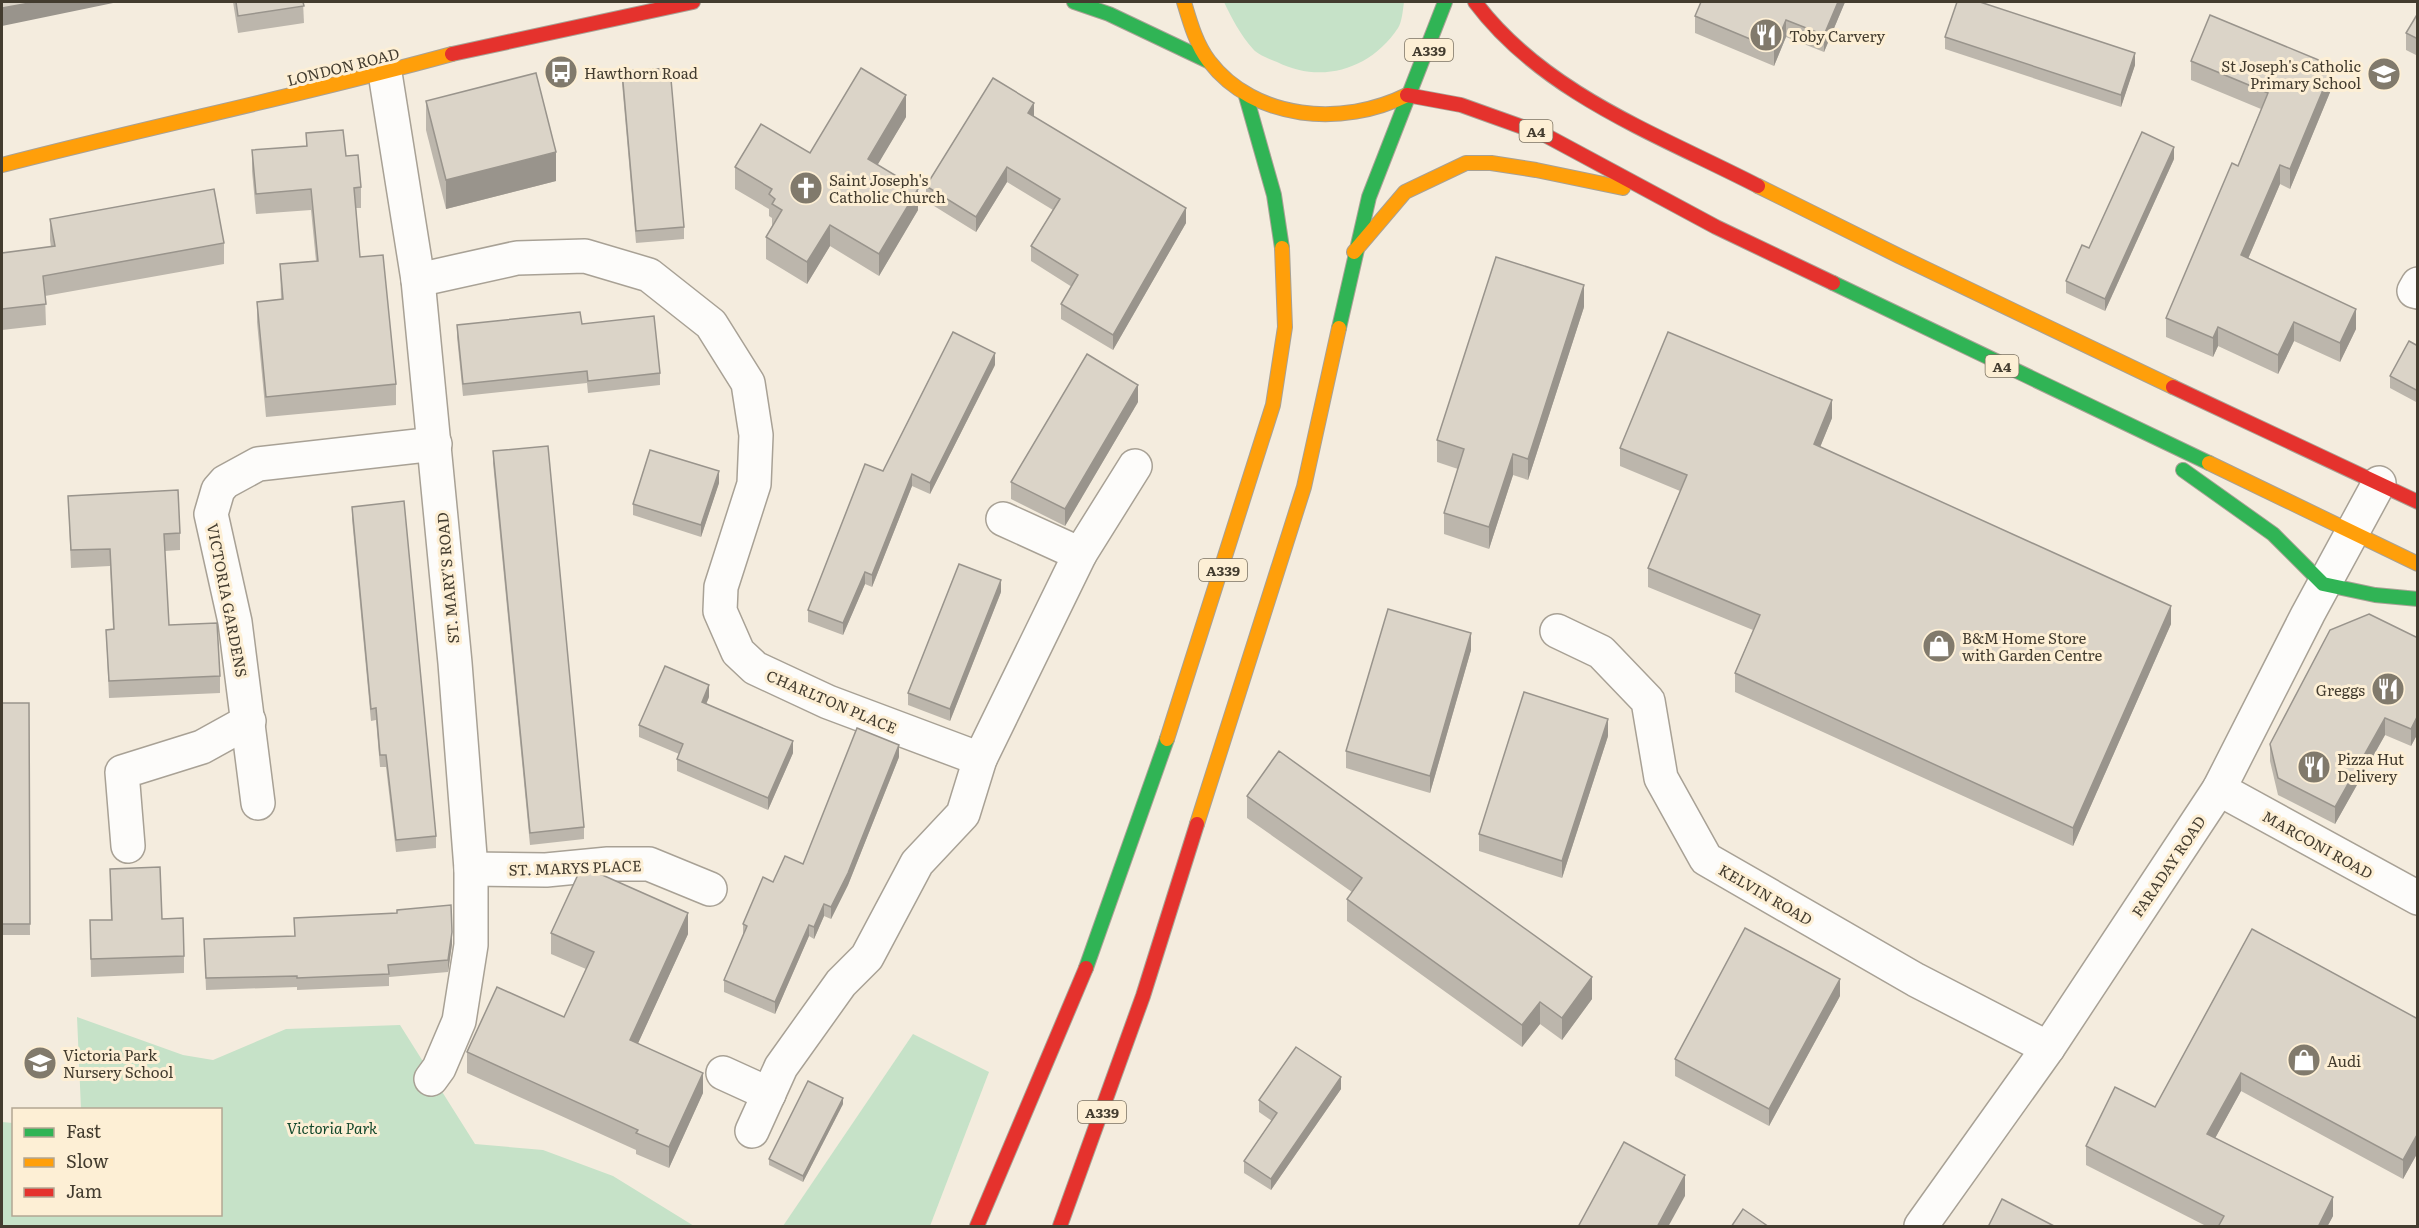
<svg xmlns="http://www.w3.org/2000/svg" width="2419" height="1228" viewBox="0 0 2419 1228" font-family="Literata,serif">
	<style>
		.green { fill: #c6e2c8 }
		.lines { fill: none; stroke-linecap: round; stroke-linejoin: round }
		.street-casing { stroke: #a8a195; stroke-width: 36 }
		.fast-casing { stroke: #a8a195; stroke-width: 16 }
		.slow-casing { stroke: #a8a195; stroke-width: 16 }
		.jam-casing { stroke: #a8a195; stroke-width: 16 }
		.street { stroke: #fdfcfa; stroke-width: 33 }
		.fast { stroke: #30b455; stroke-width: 14 }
		.slow { stroke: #ff9f0a; stroke-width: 14 }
		.jam { stroke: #e5322d; stroke-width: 14 }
		.wall { fill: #bcb6ac }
		.shaded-wall { fill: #99948c }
		.building { fill: #dbd4c8; stroke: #99948c; stroke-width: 1.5 }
		.labels { text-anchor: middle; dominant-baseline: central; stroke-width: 6; stroke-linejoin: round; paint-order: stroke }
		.shield { fill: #fdefd5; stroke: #7b7261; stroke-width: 1.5 }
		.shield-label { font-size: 14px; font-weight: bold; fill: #433c2f }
		.poi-label { font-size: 15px; fill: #433c2f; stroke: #fdefd5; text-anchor: start }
		.street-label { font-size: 15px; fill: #433c2f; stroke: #fdefd5 }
		.park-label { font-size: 15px; font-style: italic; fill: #11472b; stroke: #fdefd5 }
	</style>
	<rect width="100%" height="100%" fill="#f4ecde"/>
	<!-- green -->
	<g class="green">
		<path d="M1224 2H1404C1403 9 1402 22 1398 28 1370 70 1321 84 1277 62 1270 59 1258 55 1253 49 1241 36 1231 17 1224 2Z"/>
		<path d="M77 1017 183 1055 213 1060 286 1029 400 1025 475 1144 543 1150 613 1176 694 1226H2V1122L13 1123 14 1214H220V1110L81 1109Z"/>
		<path d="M913 1034 989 1072 930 1226H783Z"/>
	</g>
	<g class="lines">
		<defs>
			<g id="street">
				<path d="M385 73 418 280 455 663 471 869V945L459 1021 439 1068 431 1079"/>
				<path d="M418 280 517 258 585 256 649 275 711 324 748 383 756 435 754 484 721 587 720 611 738 652 755 668 828 702 980 759"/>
				<path d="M2418 284 2414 291 2418 292"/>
				<path d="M1003 519 1080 554 1135 466"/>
				<path d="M1557 631 1601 652 1648 701 1661 778 1706 859 1916 980 2048 1048"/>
				<path d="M2219 789 2418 898"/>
				<path d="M258 803 235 622 211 514 218 490 225 482 258 464 435 444"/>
				<path d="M128 846 122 772 202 747 249 721"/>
				<path d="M471 869 546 870 608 864H649L710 889"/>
				<path d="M723 1073 769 1094"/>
				<path d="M752 1131 781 1067 841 983 867 957 917 863 963 814 980 759 1080 554"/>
				<path d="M1921 1226 2048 1048 2219 789 2308 614 2379 483"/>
			</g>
			<g id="fast">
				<path d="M1074 2 1109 14 1208 61"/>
				<path d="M1246 96 1274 195 1282 248"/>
				<path d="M1833 283 2209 463"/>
				<path d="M1339 328 1369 197 1445 2"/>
				<path d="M2183 470 2273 534 2323 584 2375 595 2418 599"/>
				<path d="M1086 968 1167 739"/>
			</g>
			<g id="slow">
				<path d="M1184 2C1190 22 1196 44 1209 61 1255 121 1343 127 1407 95"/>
				<path d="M2 165C152 126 303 95 452 54"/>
				<path d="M1758 186 1899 256 2173 387"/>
				<path d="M1354 252 1405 192 1466 163H1491L1536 170 1623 188"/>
				<path d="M2209 463 2418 564"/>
				<path d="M1167 739 1273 405 1285 327 1282 248"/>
				<path d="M1197 824 1304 487 1339 328"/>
			</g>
			<g id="jam">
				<path d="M1475 2C1544 94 1659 135 1758 186"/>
				<path d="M452 54 693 2"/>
				<path d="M1407 95 1461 105 1545 135 1716 227 1833 283"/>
				<path d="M2173 387 2418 502"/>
				<path d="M977 1226 1086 968"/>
				<path d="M1060 1226 1143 996 1197 824"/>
			</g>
		</defs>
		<!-- street casing -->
		<use href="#street" class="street-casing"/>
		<!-- fast casing -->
		<use href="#fast" class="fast-casing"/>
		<!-- slow casing -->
		<use href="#slow" class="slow-casing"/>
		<!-- jam casing -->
		<use href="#jam" class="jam-casing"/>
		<!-- street -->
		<use href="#street" class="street"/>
		<!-- fast -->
		<use href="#fast" class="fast"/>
		<!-- slow -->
		<use href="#slow" class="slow"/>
		<!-- jam -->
		<use href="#jam" class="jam"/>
	</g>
	<!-- wall -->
	<g class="wall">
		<path d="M233 2H303L304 23 238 33Z"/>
		<path d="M1845 2 1824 52 1786 37 1774 66 1695 33V16Z"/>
		<path d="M2418 13V56L2406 50V33Z"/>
		<path d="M1945 37 2135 65 2121 107 1945 49Z"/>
		<path d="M2191 61 2333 85 2290 189 2280 184 2248 259 2356 329 2340 362 2294 341 2278 374 2218 346 2213 357 2166 337V318L2238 166 2261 109 2191 80Z"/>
		<path d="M622 71 684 227V239L636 243 622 83Z"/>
		<path d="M426 101 556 181 446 209 426 130Z"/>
		<path d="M906 117 877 165 918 210 879 276 830 246 807 284 766 259V237L772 226V218L769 216V209L735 189V167L810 153Z"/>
		<path d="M1034 117 1186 223 1113 350 1061 319V304L1072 287 1031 261V246L1053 210 1007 182 976 232 926 201V186Z"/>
		<path d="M306 133 346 156 361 187V208H356L360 257 396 384V405L266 417 257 322V302L281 299 280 264 316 261 311 210 256 214 252 171V150L306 146Z"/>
		<path d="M2174 159 2105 311 2066 293V281L2089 248Z"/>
		<path d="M50 219 224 243V264L45 296 46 325 2 330V253L51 247 50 240Z"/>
		<path d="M1584 307 1528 480 1513 475 1489 549 1444 534V513L1458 469 1437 462V440Z"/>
		<path d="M582 324 660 373V385L588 393 587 383 463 396 457 337V325Z"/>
		<path d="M2418 346V403L2390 388V376Z"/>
		<path d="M995 365 930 494 912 486 872 587 865 584 843 635 808 622V610L883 471Z"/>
		<path d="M1138 402 1065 526 1011 499V482Z"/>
		<path d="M1832 418 1820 447 2171 624 2073 846 1735 692V673L1753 630 1648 587V568L1680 491 1620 466V448Z"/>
		<path d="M493 451 584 827V839L530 845 493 463Z"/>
		<path d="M719 483 701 537 633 515V504Z"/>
		<path d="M68 496 180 533V550L165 551 169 625 220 676V693L109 698 106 630 113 629 110 566 71 568Z"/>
		<path d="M352 507 436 836V848L396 852 386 767H380L376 720 371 721 352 519Z"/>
		<path d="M1001 592 950 721 908 705V693Z"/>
		<path d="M2418 638V733L2411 746 2385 735 2335 824 2278 795 2270 761V744Z"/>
		<path d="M1471 650 1430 793 1346 768V751Z"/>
		<path d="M709 697 706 704 793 753 768 810 677 771V759L679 754 639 737V725Z"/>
		<path d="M2 703H29L30 935H2Z"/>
		<path d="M1608 736 1562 878 1479 851V834Z"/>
		<path d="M899 757 848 885 831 919 824 916 814 939 809 936 775 1014 724 992V980L743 936V924L773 882 803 864Z"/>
		<path d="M1247 796 1592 999 1562 1040 1540 1024 1522 1047 1347 921V899L1352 892 1247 818Z"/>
		<path d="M110 869 162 919 184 956V973L91 977 90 920H111Z"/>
		<path d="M294 918 452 944 448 972 389 977V986L297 990V987L206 990 204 939 295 936Z"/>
		<path d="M2252 929 2418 1019V1152L2403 1179 2241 1091 2215 1138 2333 1216 2327 1227H2208L2086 1165V1146L2155 1107Z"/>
		<path d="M551 933 688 934 638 1043 703 1093 669 1168 636 1154V1150L467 1073V1052L564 1017 586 969 551 954Z"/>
		<path d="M1840 996 1769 1126 1675 1076V1059Z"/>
		<path d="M1341 1089 1271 1190 1244 1173V1161L1272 1121 1259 1112V1100Z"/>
		<path d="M843 1104 803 1182 769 1165V1159Z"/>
	</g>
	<!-- shaded-wall -->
	<g class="shaded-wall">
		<path d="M35 2H118L2 26V8Z"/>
		<path d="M1838 2H1845L1824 52V35Z"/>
		<path d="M1786 20V37L1774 66V49Z"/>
		<path d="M2135 53V65L2121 107V95Z"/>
		<path d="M2333 66V85L2290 189V169Z"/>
		<path d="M906 95V117L868 181V159Z"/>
		<path d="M1034 103V118L1028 113Z"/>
		<path d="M2174 147V159L2105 311V299Z"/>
		<path d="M556 152V181L446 209V180Z"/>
		<path d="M2280 165V184L2241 275V255Z"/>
		<path d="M1007 167V182L976 232V217Z"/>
		<path d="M918 189V210L879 276V254Z"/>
		<path d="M1186 208V223L1113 350V335Z"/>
		<path d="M830 225V246L807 284V262Z"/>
		<path d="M1584 285V307L1528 480V459Z"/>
		<path d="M2356 309V329L2340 362V343Z"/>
		<path d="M2294 322V341L2278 374V355Z"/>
		<path d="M2218 327V346L2213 357V338Z"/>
		<path d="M995 353V365L930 494V483Z"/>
		<path d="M1138 385V402L1065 526V509Z"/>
		<path d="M1832 400V418L1814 462V444Z"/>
		<path d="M1513 454V475L1489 549V527Z"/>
		<path d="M719 471V483L701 537V525Z"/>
		<path d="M912 474V486L872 587V575Z"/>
		<path d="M865 572V584L843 635V623Z"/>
		<path d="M1001 580V592L950 721V709Z"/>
		<path d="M2171 606V624L2073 846V828Z"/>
		<path d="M1471 633V650L1430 793V776Z"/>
		<path d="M709 685V697L702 714V702Z"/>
		<path d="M2418 715V733L2411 746V729Z"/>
		<path d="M2385 718V735L2335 824V807Z"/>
		<path d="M1608 719V736L1562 878V861Z"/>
		<path d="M793 741V753L768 810V798Z"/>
		<path d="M899 745V757L848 885 831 919V907Z"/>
		<path d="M824 904V916L814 939V927Z"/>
		<path d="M688 913V934L630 1061V1040Z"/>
		<path d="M809 925V936L775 1014V1002Z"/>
		<path d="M452 932V944L448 972V960Z"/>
		<path d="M1592 977V999L1562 1040V1018Z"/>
		<path d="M1840 979V996L1769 1126V1109Z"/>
		<path d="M1540 1002V1024L1522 1047V1025Z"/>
		<path d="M703 1073V1093L669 1168V1147Z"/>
		<path d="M2241 1073V1091L2207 1153V1134Z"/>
		<path d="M1341 1077V1089L1271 1190V1179Z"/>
		<path d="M843 1098V1104L803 1182V1176Z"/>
		<path d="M2418 1133V1152L2403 1179V1160Z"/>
		<path d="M1685 1175V1196L1668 1227H1657Z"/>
		<path d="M2333 1197V1216L2327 1227H2318Z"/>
	</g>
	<!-- building -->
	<g class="building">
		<path d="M2 2H35L2 8Z"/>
		<path d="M236 2H303L304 6 238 16Z"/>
		<path d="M1701 2H1838L1824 35 1786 20 1774 49 1695 16Z"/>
		<path d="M1957 2H1980L2135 53 2121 95 1945 37Z"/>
		<path d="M2418 13V39L2406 33Z"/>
		<path d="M2210 15 2333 66 2290 169 2280 165 2241 255 2356 309 2340 343 2294 322 2278 355 2218 327 2213 338 2166 318 2232 163 2238 166 2268 93 2191 61Z"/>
		<path d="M670 68 684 227 636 231 622 71Z"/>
		<path d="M861 68 906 95 868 159 918 189 879 254 830 225 807 262 766 237 782 210 772 204 775 199 769 194 772 189 735 167 761 124 810 153Z"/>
		<path d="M536 73 556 152 446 180 426 101Z"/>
		<path d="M993 78 1034 103 1028 113 1186 208 1113 335 1061 304 1078 275 1031 246 1060 199 1007 167 976 217 926 186Z"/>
		<path d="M343 130 346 156 358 155 361 187 354 188 360 257 383 255 396 384 266 397 257 302 283 299 280 264 318 261 311 189 256 194 252 150 307 146 306 133Z"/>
		<path d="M2142 132 2174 147 2105 299 2066 281 2082 245 2089 248Z"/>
		<path d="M214 189 224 243 43 276 46 304 2 309V253L55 246 50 219Z"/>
		<path d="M1496 257 1584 285 1528 459 1513 454 1489 527 1444 513 1464 449 1437 440Z"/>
		<path d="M580 312 582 324 654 316 660 373 588 381 587 371 463 384 457 325Z"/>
		<path d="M953 332 995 353 930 483 912 474 872 575 865 572 843 623 808 610 865 464 883 471Z"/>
		<path d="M1668 332 1832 400 1814 444 2171 606 2073 828 1735 673 1760 615 1648 568 1687 475 1620 448Z"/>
		<path d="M2409 341 2418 346V391L2390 376Z"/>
		<path d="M1087 354 1138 385 1065 509 1011 482Z"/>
		<path d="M548 446 584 827 530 833 493 451Z"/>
		<path d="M650 450 719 471 701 525 633 504Z"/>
		<path d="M178 490 180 533 164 534 169 625 217 623 220 676 109 681 106 630 114 629 110 549 71 550 68 496Z"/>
		<path d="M404 501 436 836 396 840 386 755H380L376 708 371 709 352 507Z"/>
		<path d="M959 564 1001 580 950 709 908 693Z"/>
		<path d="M1388 609 1471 633 1430 776 1346 751Z"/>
		<path d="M2369 614 2418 638V715L2411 729 2385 718 2335 807 2278 778 2270 744 2330 630Z"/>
		<path d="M665 666 709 685 702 702 793 741 768 798 677 759 683 744 639 725Z"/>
		<path d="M1524 692 1608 719 1562 861 1479 834Z"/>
		<path d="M2 703H29L30 924H2Z"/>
		<path d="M857 728 899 745 848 873 831 907 824 904 814 927 809 925 775 1002 724 980 747 926 743 924 763 877 773 882 785 856 803 864Z"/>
		<path d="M1279 751 1592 977 1562 1018 1540 1002 1522 1025 1347 899 1362 878 1247 796Z"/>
		<path d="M582 866 688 913 630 1040 703 1073 669 1147 636 1133 638 1130 467 1052 497 987 564 1017 594 952 551 933Z"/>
		<path d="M160 867 162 919 183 918 184 956 91 959 90 920H112L110 869Z"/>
		<path d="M451 905 452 932 448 960 388 965 389 974 297 978V976L206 978 204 939 295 936 294 918 397 913V910Z"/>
		<path d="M1745 928 1840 979 1769 1109 1675 1059Z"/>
		<path d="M2252 929 2418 1019V1133L2403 1160 2241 1073 2207 1134 2333 1197 2318 1227H2218L2224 1216 2086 1146 2115 1087 2155 1107Z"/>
		<path d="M1296 1047 1341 1077 1271 1179 1244 1161 1277 1113 1259 1100Z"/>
		<path d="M808 1081 843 1098 803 1176 769 1159Z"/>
		<path d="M1624 1142 1685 1175 1657 1227H1578Z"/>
		<path d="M2002 1199 2056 1227H1988Z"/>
		<path d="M1743 1209 1769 1227H1731Z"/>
	</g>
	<!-- icons -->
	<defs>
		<symbol id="restaurant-disc" viewBox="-11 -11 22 22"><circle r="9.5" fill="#817a6c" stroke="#fdefd5"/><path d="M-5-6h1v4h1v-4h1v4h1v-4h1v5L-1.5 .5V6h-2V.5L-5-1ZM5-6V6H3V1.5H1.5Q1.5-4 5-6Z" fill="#fff"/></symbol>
		<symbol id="bus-disc" viewBox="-11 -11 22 22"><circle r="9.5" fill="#817a6c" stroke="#fdefd5"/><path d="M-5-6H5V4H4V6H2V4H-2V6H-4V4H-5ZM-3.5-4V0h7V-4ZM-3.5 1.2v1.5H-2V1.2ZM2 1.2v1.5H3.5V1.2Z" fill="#fff"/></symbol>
		<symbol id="school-disc" viewBox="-11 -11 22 22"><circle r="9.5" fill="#817a6c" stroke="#fdefd5"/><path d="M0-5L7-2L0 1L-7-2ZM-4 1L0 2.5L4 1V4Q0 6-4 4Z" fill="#fff"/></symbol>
		<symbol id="church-disc" viewBox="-11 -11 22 22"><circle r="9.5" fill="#817a6c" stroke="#fdefd5"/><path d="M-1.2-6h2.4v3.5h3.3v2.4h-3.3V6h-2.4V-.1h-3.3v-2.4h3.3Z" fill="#fff"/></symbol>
		<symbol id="shop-disc" viewBox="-11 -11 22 22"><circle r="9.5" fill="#817a6c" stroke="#fdefd5"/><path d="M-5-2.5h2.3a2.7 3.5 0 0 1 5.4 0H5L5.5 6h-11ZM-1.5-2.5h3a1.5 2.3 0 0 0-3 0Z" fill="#fff"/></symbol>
	</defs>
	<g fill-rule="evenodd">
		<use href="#restaurant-disc" x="1747" y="16" width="38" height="38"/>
		<use href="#bus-disc" x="542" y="53" width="38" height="38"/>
		<use href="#school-disc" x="2365" y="55" width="38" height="38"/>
		<use href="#church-disc" x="787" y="169" width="38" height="38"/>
		<use href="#shop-disc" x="1920" y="627" width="38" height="38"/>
		<use href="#restaurant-disc" x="2369" y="670" width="38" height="38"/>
		<use href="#restaurant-disc" x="2295" y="748" width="38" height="38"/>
		<use href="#shop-disc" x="2285" y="1041" width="38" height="38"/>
		<use href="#school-disc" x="21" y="1044" width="38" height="38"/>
	</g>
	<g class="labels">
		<!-- shield labels -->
		<g class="shield">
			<rect x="1405" y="39" width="48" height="22" rx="4.5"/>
			<rect x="1519.5" y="120" width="33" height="22" rx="4.5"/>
			<rect x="1985.5" y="355" width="33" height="22" rx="4.5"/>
			<rect x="1199" y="559" width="48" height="22" rx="4.5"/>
			<rect x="1078" y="1101" width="48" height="22" rx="4.5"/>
		</g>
		<g class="shield-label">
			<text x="1429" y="50">A339</text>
			<text x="1536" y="131">A4</text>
			<text x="2002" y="366">A4</text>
			<text x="1223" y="570">A339</text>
			<text x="1102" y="1112">A339</text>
		</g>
		<!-- poi labels -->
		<g class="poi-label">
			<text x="1789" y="35">Toby Carvery</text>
			<text x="2361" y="65" text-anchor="end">St Joseph's Catholic<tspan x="2361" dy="17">Primary School</tspan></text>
			<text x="584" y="72">Hawthorn Road</text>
			<text x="829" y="179">Saint Joseph's<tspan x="829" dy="17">Catholic Church</tspan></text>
			<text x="1962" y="637">B&amp;M Home Store<tspan x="1962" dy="17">with Garden Centre</tspan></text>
			<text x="2365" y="689" text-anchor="end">Greggs</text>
			<text x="2337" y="758">Pizza Hut<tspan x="2337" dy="17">Delivery</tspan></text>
			<text x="63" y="1054">Victoria Park<tspan x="63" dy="17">Nursery School</tspan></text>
			<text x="2327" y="1060">Audi</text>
		</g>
		<!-- street labels -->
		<g class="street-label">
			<text transform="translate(343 66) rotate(-14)">LONDON ROAD</text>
			<text transform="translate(447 578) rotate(-95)">ST. MARY'S ROAD</text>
			<text transform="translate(228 600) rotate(79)">VICTORIA GARDENS</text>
			<text transform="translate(832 701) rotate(23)">CHARLTON PLACE</text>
			<text transform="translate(2318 844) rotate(29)">MARCONI ROAD</text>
			<text transform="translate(2168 866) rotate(-56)">FARADAY ROAD</text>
			<text transform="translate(575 867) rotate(-2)">ST. MARYS PLACE</text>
			<text transform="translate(1766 894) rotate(30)">KELVIN ROAD</text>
		</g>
		<!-- park labels -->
		<g class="park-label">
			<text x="332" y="1127">Victoria Park</text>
		</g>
	</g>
	<!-- border -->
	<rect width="2419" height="1228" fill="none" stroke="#433c2f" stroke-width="6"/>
	<!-- legend -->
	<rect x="12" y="1108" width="210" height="108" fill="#fdefd5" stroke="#b3a793" stroke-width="1.5"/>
	<rect x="24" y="1128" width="30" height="9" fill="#30b455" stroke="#b3a793" stroke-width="1.5"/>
	<text x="66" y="1138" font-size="18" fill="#433c2f">Fast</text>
	<rect x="24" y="1158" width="30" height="9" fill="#ff9f0a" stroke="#b3a793" stroke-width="1.5"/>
	<text x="66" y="1168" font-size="18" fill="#433c2f">Slow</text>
	<rect x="24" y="1188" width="30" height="9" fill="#e5322d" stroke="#b3a793" stroke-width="1.5"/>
	<text x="66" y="1198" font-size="18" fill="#433c2f">Jam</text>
</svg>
